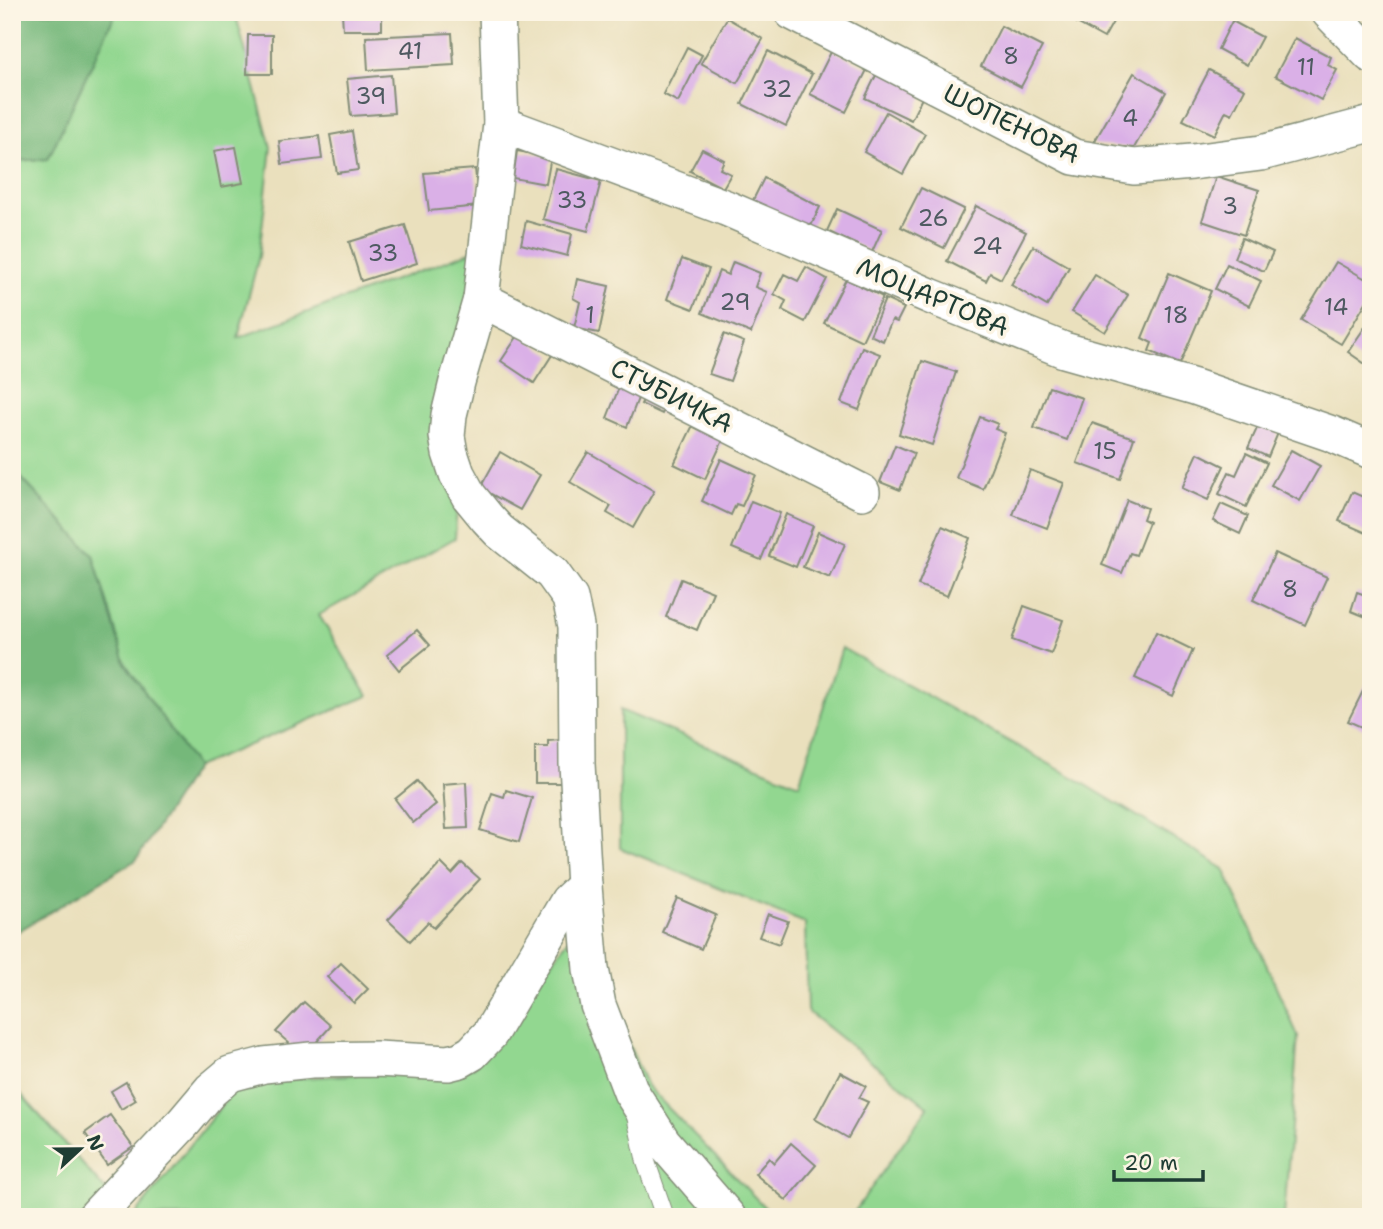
<svg xmlns="http://www.w3.org/2000/svg" width="1383" height="1229" viewBox="0 0 1383 1229" font-family="'Shantell Sans',sans-serif">
	<style>
		.green { fill: #92d790; stroke: #588a62; stroke-width: 2 }
		.forest { fill: #75b87a; stroke: #4a7a57; stroke-width: 2 }
		.building { fill: #dab0e7 }
		.lines { fill: none; stroke-linecap: round; stroke-linejoin: round }
		.service-casing { stroke: #848e78; stroke-width: 20 }
		.minor-casing { stroke: #848e78; stroke-width: 38 }
		.service { stroke: #fff; stroke-width: 18 }
		.minor { stroke: #fff; stroke-width: 35 }
		.labels { text-anchor: middle; dominant-baseline: central; stroke-width: 7; stroke-linejoin: round; paint-order: stroke }
		.number-label { font-size: 23px; fill: #4e5a61 }
		.street-label { font-size: 26px; fill: #1f3d34; stroke: #fcf5e5 }
	</style>
	<rect width="100%" height="100%" fill="#fcf5e5"/>
	<filter id="ink" filterUnits="userSpaceOnUse"><feTurbulence type="fractalNoise" baseFrequency=".0143" numOctaves="2"/><feDisplacementMap in="SourceGraphic" scale="14" xChannelSelector="R" yChannelSelector="G"/><feConvolveMatrix kernelMatrix="1 2 1 2 8 2 1 2 1" color-interpolation-filters="sRGB"/></filter>
	<filter id="wash" filterUnits="userSpaceOnUse"><feTurbulence type="fractalNoise" baseFrequency=".00686" numOctaves="4" result="noise"/><feDisplacementMap in="SourceGraphic" scale="28" xChannelSelector="R" yChannelSelector="G"/><feGaussianBlur stdDeviation="1.57" result="paint"/><feColorMatrix in="noise" values="0 0 0 0 0 0 0 0 0 0 0 0 0 0 0 0 0 1.4 0 .05"/><feComposite in="paint" operator="in"/></filter>
	<g filter="url(#wash)">
		<rect width="100%" height="100%" fill="#eae0bd"/>
		<!-- green -->
		<g class="green">
			<path d="M116 12H235L271 147 259 256 238 338 473 251 455 538 319 615 368 696 196 767 125 663 93 555 12 468V161L48 159Z"/>
			<path d="M842 648 1078 780 1224 869 1298 1036 1284 1217H851L928 1107 807 1011 805 923 620 848V710L799 784Z"/>
			<path d="M577 928 647 1086 774 1217H134L240 1082 474 1067Z"/>
			<path d="M12 1084 129 1217H12Z"/>
		</g>
		<!-- forest -->
		<g class="forest">
			<path d="M12 12H116L48 159 12 161Z"/>
			<path d="M12 468 93 555 125 663 196 767 136 860 12 935Z"/>
		</g>
		<g id="blocks">
			<!-- building -->
			<g class="building">
				<path d="M342 12H382V30H343Z"/>
				<path d="M1082 12H1095L1113 22 1104 38 1077 23Z"/>
				<path d="M727 18 763 39 737 83 701 63Z"/>
				<path d="M1232 21 1262 37 1247 65 1218 49Z"/>
				<path d="M1001 26 1042 47 1021 87 981 66Z"/>
				<path d="M452 33 454 65 368 70 366 37Z"/>
				<path d="M248 35H272V74H247Z"/>
				<path d="M1295 38 1331 57 1328 65 1337 70 1321 100 1275 76Z"/>
				<path d="M687 47 702 55 678 102 663 94Z"/>
				<path d="M832 50 868 68 846 112 810 94Z"/>
				<path d="M768 51 812 74 786 126 742 104Z"/>
				<path d="M880 67 926 90 911 120 865 98Z"/>
				<path d="M1209 70 1245 89 1232 114 1226 111 1214 135 1183 120Z"/>
				<path d="M1134 73 1166 92 1134 148 1093 144Z"/>
				<path d="M391 75 394 113 351 116 347 79Z"/>
				<path d="M886 112 925 134 903 174 864 152Z"/>
				<path d="M352 131 358 170 337 173 330 135Z"/>
				<path d="M319 136 322 159 282 164 279 141Z"/>
				<path d="M236 147 243 183 221 187 214 151Z"/>
				<path d="M702 149 724 160 720 169 731 174 723 188 690 171Z"/>
				<path d="M517 151 551 157 546 184 513 178Z"/>
				<path d="M475 169 479 206 429 211 424 173Z"/>
				<path d="M556 169 601 181 588 231 543 219Z"/>
				<path d="M1216 176 1259 190 1244 235 1202 221Z"/>
				<path d="M764 178 820 207 809 230 753 200Z"/>
				<path d="M921 188 964 209 944 248 901 227Z"/>
				<path d="M976 206 1026 232 1001 279 990 273 986 281 947 261Z"/>
				<path d="M837 209 882 230 872 252 827 231Z"/>
				<path d="M526 221 572 234 567 256 521 244Z"/>
				<path d="M405 225 417 263 361 281 349 242Z"/>
				<path d="M1242 238 1273 252 1264 271 1234 258Z"/>
				<path d="M1033 246 1069 267 1047 306 1011 285Z"/>
				<path d="M682 259 709 269 693 309 667 299Z"/>
				<path d="M733 262 760 273 755 287 767 292 751 333 702 313 719 271 728 275Z"/>
				<path d="M1336 262 1371 282V294L1341 344 1301 320Z"/>
				<path d="M1227 264 1261 281 1249 306 1215 289Z"/>
				<path d="M806 267 827 279 805 322 782 310 786 301 774 294 784 274 798 281Z"/>
				<path d="M1169 273 1211 291 1180 364 1149 351 1152 343 1142 338Z"/>
				<path d="M1095 275 1128 295 1105 332 1072 312Z"/>
				<path d="M577 279 609 286 599 333 574 328 580 302 573 298Z"/>
				<path d="M846 279 883 297 862 341 824 323Z"/>
				<path d="M885 299 904 308 897 322 892 320 883 341 870 335Z"/>
				<path d="M1367 324 1371 326V368L1348 352Z"/>
				<path d="M519 334 552 355 534 383 501 361Z"/>
				<path d="M724 334 744 342 730 381 709 374Z"/>
				<path d="M862 347 880 354 859 410 841 403Z"/>
				<path d="M922 361 956 372 932 445 899 434Z"/>
				<path d="M620 385 640 393 627 427 607 418Z"/>
				<path d="M1049 387 1082 398 1067 440 1034 428Z"/>
				<path d="M647 393 667 403 662 414 641 404Z"/>
				<path d="M980 417 998 424 995 429 1005 433 983 489 956 478Z"/>
				<path d="M695 421 725 436 705 479 674 464Z"/>
				<path d="M1092 423 1134 438 1120 479 1077 463Z"/>
				<path d="M1259 424 1278 433 1268 457 1248 448Z"/>
				<path d="M895 445 914 453 900 490 880 482Z"/>
				<path d="M1291 450 1320 466 1300 501 1271 485Z"/>
				<path d="M500 452 540 475 520 510 480 488Z"/>
				<path d="M588 452 654 491 633 528 607 513 611 506 570 482Z"/>
				<path d="M1198 453 1224 466 1208 500 1182 488Z"/>
				<path d="M1246 453 1267 463 1246 507 1219 494 1229 472 1236 475Z"/>
				<path d="M721 459 756 475 742 506 736 504 731 515 702 501Z"/>
				<path d="M1030 470 1064 483 1047 528 1013 515Z"/>
				<path d="M1371 479V535L1339 521 1352 492 1363 497Z"/>
				<path d="M1127 500 1147 508 1143 519 1149 522 1136 555 1130 553 1122 573 1102 565Z"/>
				<path d="M751 501 780 513 761 560 732 548Z"/>
				<path d="M1221 504 1248 516 1240 534 1213 521Z"/>
				<path d="M786 514 813 526 796 567 769 556Z"/>
				<path d="M942 526 970 538 947 596 918 585Z"/>
				<path d="M818 532 845 544 830 578 803 567Z"/>
				<path d="M1275 553 1327 577 1305 625 1253 600Z"/>
				<path d="M681 579 713 592 697 630 666 617Z"/>
				<path d="M1357 592 1371 597V619L1351 611Z"/>
				<path d="M1024 606 1063 620 1051 654 1012 640Z"/>
				<path d="M417 630 430 645 399 670 387 655Z"/>
				<path d="M1156 632 1193 650 1173 696 1135 678Z"/>
				<path d="M1367 683 1371 685V718L1366 729 1348 721Z"/>
				<path d="M561 740V783H535V747H548V741Z"/>
				<path d="M417 781 436 804 413 823 395 799Z"/>
				<path d="M466 782 468 828 446 829 443 784Z"/>
				<path d="M506 790 532 798 519 842 480 830 492 793 504 797Z"/>
				<path d="M441 863 452 874 462 863 480 879 434 928 428 922 410 941 388 920Z"/>
				<path d="M677 898 716 915 701 949 662 932Z"/>
				<path d="M768 914 788 921 779 944 759 937Z"/>
				<path d="M341 963 368 989 354 1003 327 977Z"/>
				<path d="M304 1002 331 1026 311 1048 297 1050 276 1032Z"/>
				<path d="M840 1072 866 1086 859 1098 868 1102 848 1138 815 1119Z"/>
				<path d="M126 1082 136 1100 121 1109 111 1091Z"/>
				<path d="M110 1115 133 1147 107 1165 85 1133Z"/>
				<path d="M791 1143 816 1165 786 1200 755 1174 769 1158 774 1163Z"/>
			</g>
		</g>
	</g>
	<g filter="url(#ink)">
		<use href="#blocks" fill-opacity="0" stroke="#848e78" stroke-width="2"/>
		<g class="lines">
			<defs>
				<path id="service" d="M636 1116 646 1162 665 1217"/>
				<g id="minor">
					<path d="M497 12 501 124 481 299 457 382 449 415 447 436 450 453 457 474 469 496 487 518 499 531 552 573 570 598 576 626 577 764 584 886 591 969 598 1005 631 1092 663 1142 728 1217"/>
					<path d="M792 12 1074 157 1134 167 1192 162 1261 153 1371 124"/>
					<path d="M1329 12 1371 55"/>
					<path d="M501 124 726 208 930 296 1064 350 1195 387 1332 434 1371 451"/>
					<path d="M481 299 862 492"/>
					<path d="M95 1217 184 1122 211 1090 230 1074 264 1065 311 1060 377 1059 448 1063 460 1060 472 1053 490 1034 568 901 584 886"/>
				</g>
			</defs>
			<!-- service casing -->
			<use href="#service" class="service-casing"/>
			<!-- minor casing -->
			<use href="#minor" class="minor-casing"/>
			<!-- service -->
			<use href="#service" class="service"/>
			<!-- minor -->
			<use href="#minor" class="minor"/>
		</g>
	</g>
	<g class="labels">
		<!-- number labels -->
		<g class="number-label">
			<text x="410" y="51">41</text>
			<text x="1011" y="56">8</text>
			<text x="1306" y="67">11</text>
			<text x="777" y="89">32</text>
			<text x="371" y="96">39</text>
			<text x="1130" y="118">4</text>
			<text x="572" y="200">33</text>
			<text x="1230" y="206">3</text>
			<text x="933" y="218">26</text>
			<text x="987" y="246">24</text>
			<text x="383" y="253">33</text>
			<text x="735" y="302">29</text>
			<text x="1336" y="307">14</text>
			<text x="590" y="315">1</text>
			<text x="1176" y="315">18</text>
			<text x="1105" y="451">15</text>
			<text x="1290" y="589">8</text>
		</g>
		<!-- street labels -->
		<g class="street-label">
			<text transform="translate(1012 123) rotate(26)">ШОПЕНОВА</text>
			<text transform="translate(933 296) rotate(23)">МОЦАРТОВА</text>
			<text transform="translate(672 395) rotate(27)">СТУБИЧКА</text>
		</g>
	</g>
	<!-- margin -->
	<rect width="1383" height="1229" fill="none" stroke="#fcf5e5" stroke-width="42"/>
	<!-- north arrow -->
	<g transform="translate(80 1149) rotate(68)" stroke="#fcf5e5" stroke-width="5" paint-order="stroke">
	<path d="M0-5L12 26L0 18L-12 26Z" fill="#1f3d34"/>
	<text y="-10" font-size="19" font-weight="bold" text-anchor="middle" fill="#1f3d34">N</text>
	</g>
	<!-- scale -->
	<path d="M1114 1170v10h89v-10" fill="none" stroke="#1f3d34" stroke-width="3.5"/>
	<text x="1124" y="1170" font-size="21" fill="#1f3d34" stroke="#fcf5e5" stroke-width="5" paint-order="stroke">20 m</text>
</svg>
